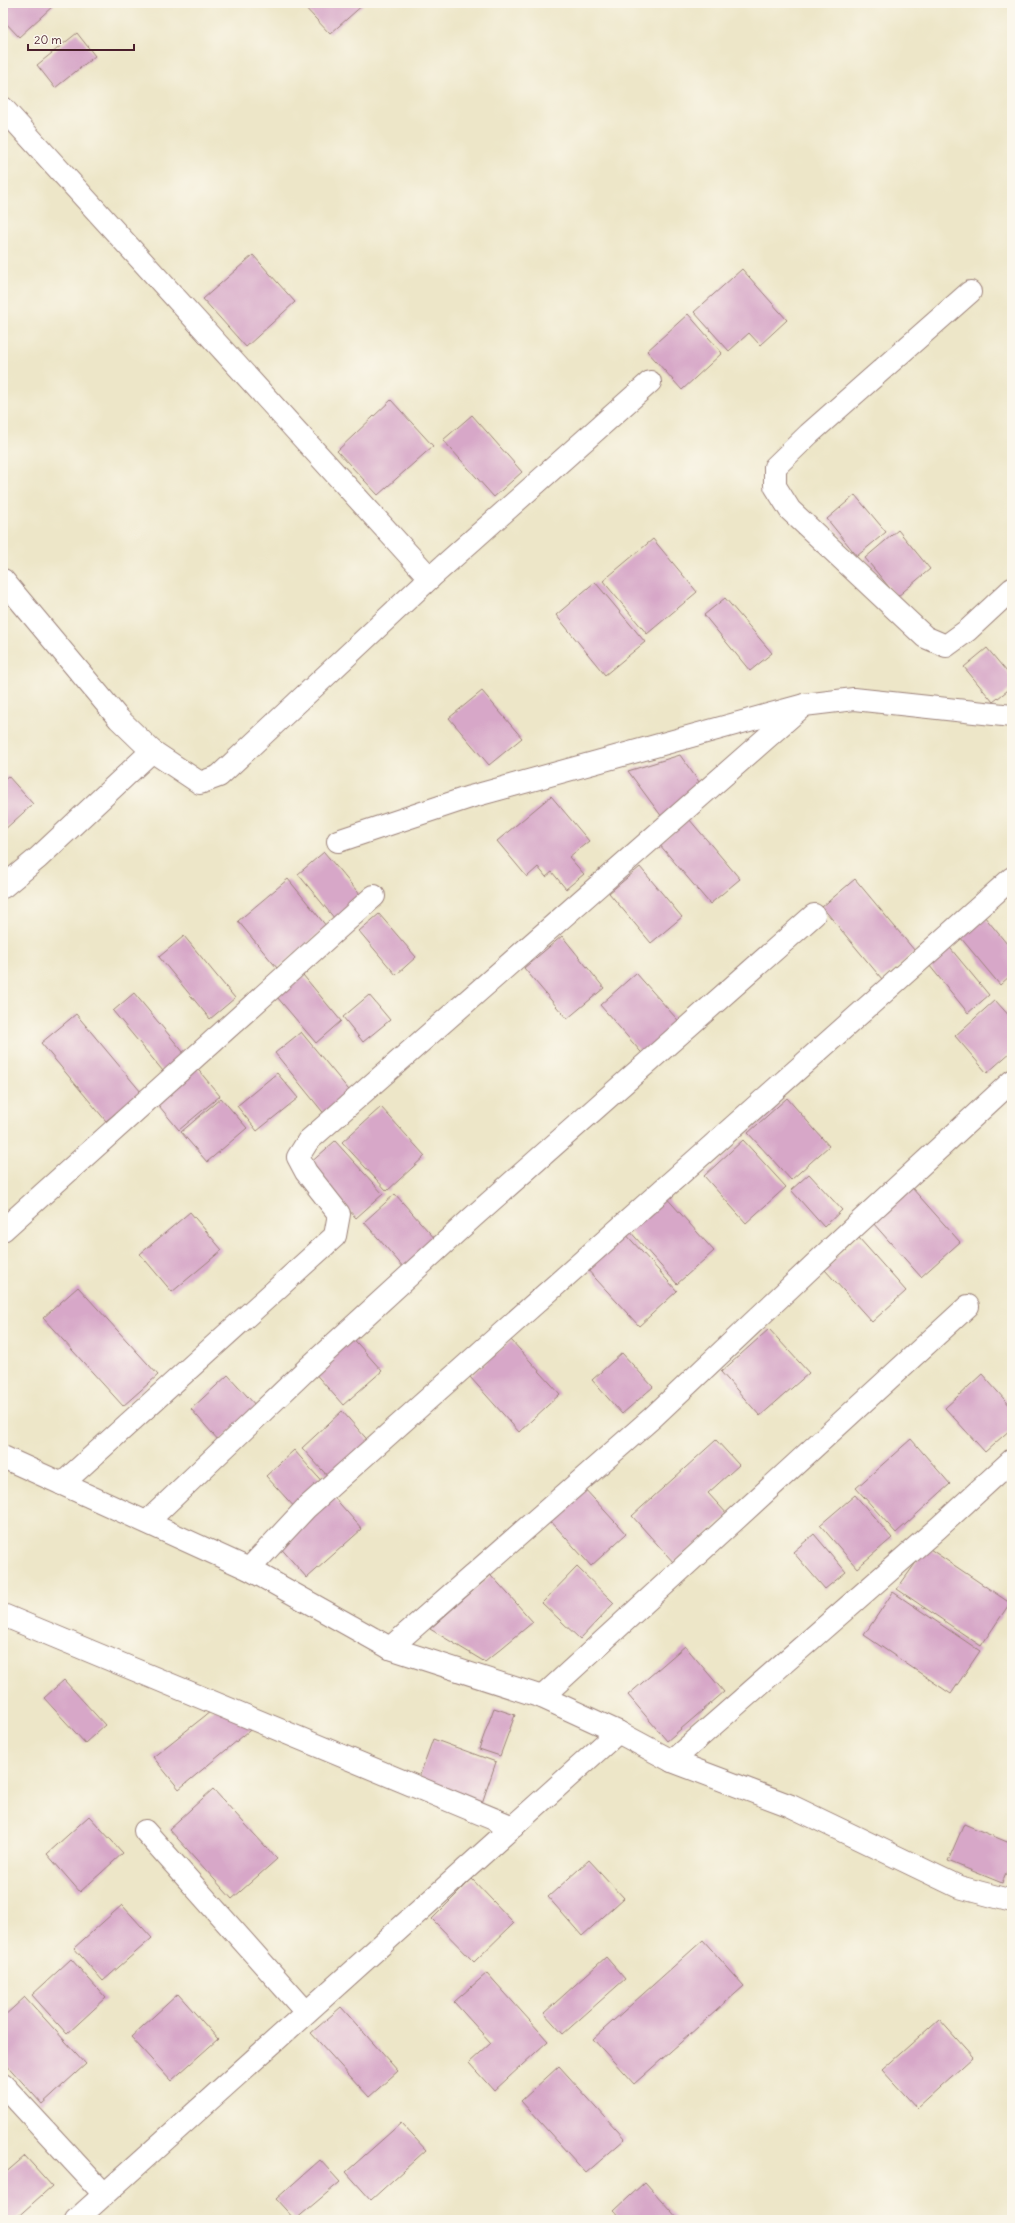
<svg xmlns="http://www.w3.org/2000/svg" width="1015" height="2223" viewBox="0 0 1015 2223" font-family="Delius,sans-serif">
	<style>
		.building { fill: #d7a7c8 }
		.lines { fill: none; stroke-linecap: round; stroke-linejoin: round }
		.street-casing { stroke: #9c827a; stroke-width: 24 }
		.street { stroke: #fff; stroke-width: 22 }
	</style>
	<rect width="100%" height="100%" fill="#fbf7ec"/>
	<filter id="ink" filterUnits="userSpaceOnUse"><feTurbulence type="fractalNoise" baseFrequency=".025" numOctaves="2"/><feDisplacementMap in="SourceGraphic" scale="8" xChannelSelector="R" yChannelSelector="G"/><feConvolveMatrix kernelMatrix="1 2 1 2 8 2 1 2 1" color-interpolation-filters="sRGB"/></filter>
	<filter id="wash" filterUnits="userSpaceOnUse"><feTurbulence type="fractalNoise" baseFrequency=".012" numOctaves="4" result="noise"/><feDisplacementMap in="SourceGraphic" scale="16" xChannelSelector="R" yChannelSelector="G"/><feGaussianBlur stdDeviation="0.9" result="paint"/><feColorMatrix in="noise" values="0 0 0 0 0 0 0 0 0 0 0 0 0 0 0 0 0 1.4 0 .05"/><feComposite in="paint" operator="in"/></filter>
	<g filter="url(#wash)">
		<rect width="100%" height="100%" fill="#ede6c8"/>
		<g id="blocks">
			<!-- building -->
			<g class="building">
				<path d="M3 3H53L54 5 19 37 3 20Z"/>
				<path d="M301 3H365L330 34Z"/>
				<path d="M77 33 95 56 55 88 37 65Z"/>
				<path d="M253 255 295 302 246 347 203 299Z"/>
				<path d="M742 269 787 320 760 345 749 333 729 351 694 312Z"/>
				<path d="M688 314 722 353 682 390 647 351Z"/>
				<path d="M391 400 433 446 378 495 337 451Z"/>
				<path d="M472 415 522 472 494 497 443 440Z"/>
				<path d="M855 495 886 532 857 556 827 519Z"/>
				<path d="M898 530 930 569 897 597 865 558Z"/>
				<path d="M653 539 697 592 647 634 603 581Z"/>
				<path d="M595 582 645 642 605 675 556 615Z"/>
				<path d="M725 598 772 653 750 671 704 615Z"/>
				<path d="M987 648 1012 678V687L993 702 964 667Z"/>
				<path d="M482 691 522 738 489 765 449 718Z"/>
				<path d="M680 755 704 789 665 821 628 771Z"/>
				<path d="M8 776 33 804 3 831V780Z"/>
				<path d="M551 796 589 841 569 857 584 874 566 889 552 872 546 877 538 867 527 877 497 841Z"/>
				<path d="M689 819 740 879 710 904 659 844Z"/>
				<path d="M324 852 362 897 335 919 298 874Z"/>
				<path d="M640 867 682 917 651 943 609 893Z"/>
				<path d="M288 879 327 927 277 968 238 921Z"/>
				<path d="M855 879 915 951 882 979 822 907Z"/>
				<path d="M979 910 1012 950V974L1000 985 955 931Z"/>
				<path d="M379 914 416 957 396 975 359 931Z"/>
				<path d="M184 936 235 998 210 1019 159 957Z"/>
				<path d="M562 936 604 988 567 1019 524 968Z"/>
				<path d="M946 943 989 995 968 1013 925 960Z"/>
				<path d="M636 973 684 1027 647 1059 600 1005Z"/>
				<path d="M303 975 341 1021 316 1043 277 997Z"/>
				<path d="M134 993 184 1053 163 1071 113 1011Z"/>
				<path d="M369 995 390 1020 363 1042 343 1017Z"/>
				<path d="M995 1000 1012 1019V1051L987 1073 955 1036Z"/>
				<path d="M76 1014 141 1092 106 1121 41 1043Z"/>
				<path d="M301 1032 353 1095 326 1116 275 1053Z"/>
				<path d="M195 1066 220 1096 179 1130 154 1100Z"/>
				<path d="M277 1073 298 1098 257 1131 237 1106Z"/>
				<path d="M221 1098 247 1128 207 1162 181 1132Z"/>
				<path d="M787 1098 829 1146 791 1180 748 1133Z"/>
				<path d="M381 1107 425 1156 387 1191 342 1142Z"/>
				<path d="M743 1140 786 1187 746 1223 704 1176Z"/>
				<path d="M335 1141 383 1194 356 1218 308 1165Z"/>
				<path d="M809 1174 842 1210 824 1227 791 1190Z"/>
				<path d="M912 1188 960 1242 921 1277 873 1223Z"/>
				<path d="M395 1194 437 1241 405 1269 364 1222Z"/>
				<path d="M664 1195 714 1251 677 1284 627 1228Z"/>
				<path d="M190 1212 222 1250 172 1292 140 1254Z"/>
				<path d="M624 1232 677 1291 639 1326 585 1267Z"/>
				<path d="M859 1238 906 1291 872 1322 825 1270Z"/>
				<path d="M78 1287 158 1375 123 1406 43 1318Z"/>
				<path d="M769 1329 809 1373 760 1416 721 1372Z"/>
				<path d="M350 1335 382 1371 343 1405 312 1370Z"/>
				<path d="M511 1340 560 1394 519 1432 470 1377Z"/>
				<path d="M622 1353 653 1387 622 1414 592 1380Z"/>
				<path d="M982 1374 1012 1408V1428L985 1452 945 1408Z"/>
				<path d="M228 1375 257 1407 219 1441 191 1409Z"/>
				<path d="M342 1411 372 1445 332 1481 302 1448Z"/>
				<path d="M911 1439 950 1484 896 1533 856 1488Z"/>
				<path d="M716 1440 739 1465 708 1493 728 1515 674 1563 632 1516Z"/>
				<path d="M294 1450 325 1485 297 1510 266 1476Z"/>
				<path d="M584 1488 626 1534 591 1566 549 1519Z"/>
				<path d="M855 1495 892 1538 857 1568 820 1525Z"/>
				<path d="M333 1496 362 1529 307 1578 278 1545Z"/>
				<path d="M814 1534 846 1572 825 1589 793 1552Z"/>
				<path d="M927 1547 1010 1603 981 1646 897 1589Z"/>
				<path d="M577 1567 614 1603 580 1639 542 1603Z"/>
				<path d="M491 1575 533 1622 485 1662 430 1629Z"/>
				<path d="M893 1592 980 1651 951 1694 864 1635Z"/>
				<path d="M685 1646 724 1692 667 1741 628 1695Z"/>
				<path d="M64 1680 105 1725 85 1743 44 1698Z"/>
				<path d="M215 1708 255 1726 179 1789 153 1757Z"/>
				<path d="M494 1708 515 1715 500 1756 479 1749Z"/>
				<path d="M433 1739 496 1762 481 1806 417 1783Z"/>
				<path d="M213 1789 277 1859 232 1899 169 1829Z"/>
				<path d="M89 1816 123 1853 80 1892 47 1854Z"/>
				<path d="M964 1824 1012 1844V1860L1002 1883 948 1861Z"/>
				<path d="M589 1860 624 1898 582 1936 548 1897Z"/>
				<path d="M472 1879 514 1923 474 1962 432 1919Z"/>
				<path d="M122 1905 152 1938 103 1981 74 1948Z"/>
				<path d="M703 1940 744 1986 634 2084 593 2039Z"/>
				<path d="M606 1957 625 1979 563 2034 544 2013Z"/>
				<path d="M71 1959 106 1998 67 2034 32 1995Z"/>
				<path d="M487 1973 548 2041 494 2091 469 2063 491 2043 454 2002Z"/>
				<path d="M178 1994 218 2039 171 2081 131 2037Z"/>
				<path d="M25 1997 86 2064 42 2104 3 2061V2017Z"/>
				<path d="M341 2007 398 2071 369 2097 311 2033Z"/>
				<path d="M939 2019 973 2057 917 2108 882 2070Z"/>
				<path d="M559 2066 625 2139 586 2173 521 2101Z"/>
				<path d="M401 2123 426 2150 371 2200 346 2172Z"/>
				<path d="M25 2156 52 2186 14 2220H3V2175Z"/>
				<path d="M320 2160 340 2182 295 2220 276 2199Z"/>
				<path d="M645 2182 679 2220H622L614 2211Z"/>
			</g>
		</g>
	</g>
	<g filter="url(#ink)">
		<use href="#blocks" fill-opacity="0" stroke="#9c827a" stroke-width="1"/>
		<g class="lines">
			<defs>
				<g id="street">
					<path d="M3 108 430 578"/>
					<path d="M970 292 809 434 775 467V486L790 510 925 637 946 646 968 630 1012 589"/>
					<path d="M3 580 119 719 152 751 200 783 219 776 430 578 650 382"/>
					<path d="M338 841 470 797 804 705 854 699 1012 716"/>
					<path d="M3 887 38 858 152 751"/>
					<path d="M3 1230 374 896"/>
					<path d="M3 1457 249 1569 390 1648 542 1697 618 1732 672 1761 791 1806 959 1887 1012 1901"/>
					<path d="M62 1484 335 1236 339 1214 306 1172 298 1157 308 1141 804 705"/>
					<path d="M147 1522 307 1369 473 1217 814 915"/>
					<path d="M249 1569 306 1508 1012 878"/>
					<path d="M3 1615 513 1827"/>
					<path d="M390 1648 652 1418 853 1228 1012 1081"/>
					<path d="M542 1697 968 1306"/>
					<path d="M672 1761 938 1528 1012 1460"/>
					<path d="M145 1831 306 2012"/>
					<path d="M3 2085 104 2194"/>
					<path d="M76 2220 618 1732"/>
				</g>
			</defs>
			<!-- street casing -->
			<use href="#street" class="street-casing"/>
			<!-- street -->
			<use href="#street" class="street"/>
		</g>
	</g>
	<!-- margin -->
	<rect width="1015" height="2223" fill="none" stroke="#fbf7ec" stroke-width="16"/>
	<!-- scale -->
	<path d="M28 44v6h106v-6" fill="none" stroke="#4a1f2b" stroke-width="2"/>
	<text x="34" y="44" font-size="12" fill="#4a1f2b" stroke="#fbf7ec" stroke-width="3" paint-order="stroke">20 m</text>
</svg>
